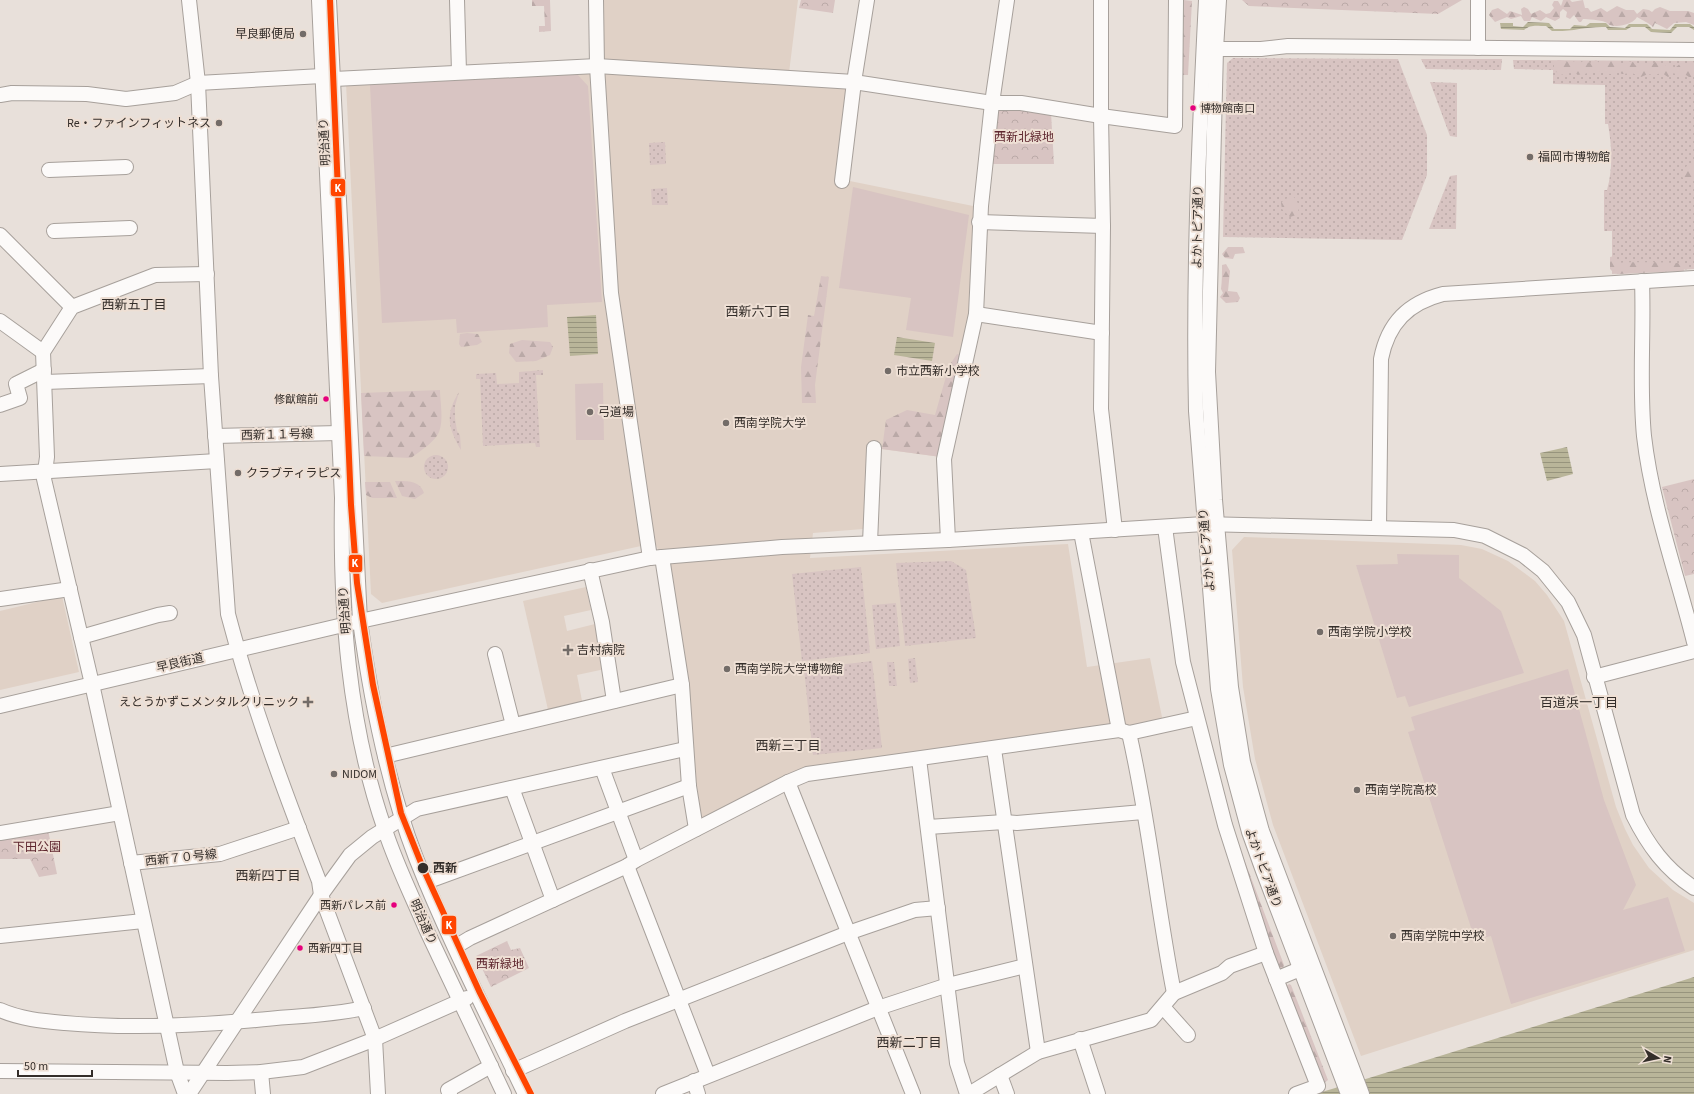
<svg xmlns="http://www.w3.org/2000/svg" width="1694" height="1094" viewBox="0 0 1694 1094" font-family="'Source Sans 3','Noto Sans JP',sans-serif">
	<style>
		.built { fill: #e0d1c6 }
		.grass { fill: url(#grass-dots) }
		.forest { fill: url(#forest-firs) }
		.park { fill: url(#park-crowns) }
		.pitch { fill: #d8c4c2 }
		.water { fill: url(#water-rules) }
		.lines { fill: none; stroke-linecap: round; stroke-linejoin: round }
		.minor-casing { stroke: #a7a09b; stroke-width: 16 }
		.minor { stroke: #fcfaf9; stroke-width: 14 }
		.metro-1-casing { stroke: #eedfd4; stroke-width: 9 }
		.metro-1 { stroke: #ff4500; stroke-width: 6 }
		.poi-dot { fill: #736c68; stroke: #eedfd4; stroke-width: 1.5 }
		.bus-dot { fill: #e5007d; stroke: #eedfd4; stroke-width: 1.5 }
		.stop-dot { fill: #342e2a; stroke: #eedfd4; stroke-width: 1.5 }
		.labels { text-anchor: middle; dominant-baseline: central; stroke-width: 4; stroke-linejoin: round; paint-order: stroke }
		.bus-label { font-size: 11px; fill: #342e2a; stroke: #eedfd4; text-anchor: start }
		.poi-label { font-size: 12px; fill: #342e2a; stroke: #eedfd4; text-anchor: start }
		.park-label { font-size: 12px; fill: #5e262e; stroke: #eedfd4 }
		.street-label { font-size: 12px; fill: #342e2a; stroke: #eedfd4 }
		.stop-label { font-size: 12px; font-weight: bold; fill: #342e2a; stroke: #eedfd4; text-anchor: start }
		.neighbourhood-label { font-size: 13px; fill: #342e2a; stroke: #eedfd4 }
		.line-badge { stroke: #eedfd4; stroke-width: 1.5 }
		.badge-label { font-size: 11px; text-anchor: middle; font-weight: bold; fill: #fff }
	</style>
	<defs>
		<pattern id="grass-dots" width="8" height="8" patternUnits="userSpaceOnUse"><rect width="8" height="8" fill="#d8c4c2"/><path d="M2 2h.1M6 6h.1" fill="none" stroke="#baa9a7" stroke-width="1.8" stroke-linecap="round"/></pattern>
		<pattern id="forest-firs" width="22" height="20" patternUnits="userSpaceOnUse"><rect width="22" height="20" fill="#d8c4c2"/><path d="M5 1l3.5 6h-7zM16 11l3.5 6h-7z" fill="#baa9a7"/></pattern>
		<pattern id="park-crowns" width="20" height="18" patternUnits="userSpaceOnUse"><rect width="20" height="18" fill="#d8c4c2"/><path d="M2 6a3 3 0 1 1 6 0M12 15a3 3 0 1 1 6 0" fill="none" stroke="#baa9a7"/></pattern>
		<pattern id="water-rules" width="6" height="5" patternUnits="userSpaceOnUse"><rect width="6" height="5" fill="#b9b599"/><path d="M0 2.5h6" fill="none" stroke="#97947d"/></pattern>
	</defs>
	<rect width="100%" height="100%" fill="#e8e0da"/>
	<!-- built -->
	<g class="built">
		<path d="M602 0H798L788 81 850 86 840 179 978 207 972 314 941 457 874 448 866 526 863 529 813 533 810 558 1068 544 1087 667 1150 658 1163 722 803 769 770 783 702 824 669 572 653 539 616 295 603 81Z"/>
		<path d="M590 71 594 75 644 540 641 546 382 603 371 594 346 83Z"/>
		<path d="M1244 537 1461 545 1482 549 1508 561 1535 581 1547 595 1564 621 1616 807 1625 829 1633 845 1649 868 1673 890 1694 903V950L1361 1056 1273 825 1255 759 1243 687 1232 550Z"/>
		<path d="M586 587 591 610 564 616 567 631 595 624 605 669 577 675 583 706 549 714 523 601Z"/>
		<path d="M62 596 79 672 0 690V611Z"/>
	</g>
	<!-- grass -->
	<g class="grass">
		<path d="M1233 58 1398 59 1427 135V175L1402 240 1223 237 1227 63Z"/>
		<path d="M1421 59H1502L1501 70 1426 69Z"/>
		<path d="M1513 60 1694 61V269L1612 274V231H1604V190H1607C1613 168 1612 147 1608 124H1605V85L1553 84V70L1514 69Z"/>
		<path d="M1430 82 1457 83V137L1450 136Z"/>
		<path d="M665 142 666 164 650 165 649 143Z"/>
		<path d="M1457 175 1456 229H1429L1450 176Z"/>
		<path d="M667 188 668 205H652L651 189Z"/>
		<path d="M543 370V375H536L540 447H536L535 443 483 446 480 379H476V374L496 373 497 384 519 383V372Z"/>
		<path d="M459 392 455 406V418L457 431 460 435 461 450C448 428 445 414 459 392Z"/>
		<circle cx="436" cy="467" r="12"/>
		<path d="M951 561 966 570 976 638 905 646 896 563Z"/>
		<path d="M861 567 870 653 802 661 792 574Z"/>
		<path d="M896 603 900 646 876 649 872 605Z"/>
		<path d="M915 658 918 682 910 683 908 659Z"/>
		<path d="M872 661 882 748 813 755 804 669Z"/>
		<path d="M887 662H894L897 686H889Z"/>
	</g>
	<!-- forest -->
	<g class="forest">
		<path d="M532 0H550L551 31 539 32V26H545L544 6H532Z"/>
		<path d="M1184 0 1192 1 1188 75H1180Z"/>
		<path d="M1563 0H1570L1572 2 1583 0 1585 8H1588L1591 12 1601 8 1607 12 1617 6 1626 10H1634L1637 14 1643 9 1649 10 1652 12 1655 9 1660 7 1670 11H1688L1694 13V25L1686 22 1674 23 1667 29 1655 23 1653 27C1648 22 1643 21 1637 17 1633 24 1618 28 1610 25 1608 25 1607 22 1605 22 1601 20 1587 19 1583 19L1581 22H1579L1574 15 1570 19 1566 17 1567 12 1563 9 1560 12V18L1555 21 1546 17 1541 21 1532 17 1530 21H1524L1521 16 1511 19 1507 17 1495 22 1489 15 1492 10 1498 8 1507 14 1510 11 1522 15 1521 9 1524 7 1528 9 1531 14 1540 10 1546 14 1550 13 1554 8 1552 5 1554 1H1558L1561 6Z"/>
		<path d="M1558 60 1571 62 1575 61 1580 63 1583 61 1590 63 1596 60 1601 64 1605 61H1615L1621 65 1627 61 1633 62 1635 65 1643 64 1647 66 1656 62 1663 66 1669 64 1675 68 1682 62 1690 65 1694 62V77H1689L1686 75 1677 76 1674 73 1668 77 1662 73 1654 75 1648 74 1641 77 1632 73 1622 74 1619 72C1614 75 1605 75 1601 70L1597 73 1590 72 1582 75 1570 73 1560 75 1554 70V63Z"/>
		<path d="M1689 163 1694 164V179L1685 181 1681 175 1687 171 1686 167Z"/>
		<path d="M1294 197C1299 205 1301 207 1296 215L1290 217 1282 209 1281 203 1285 199Z"/>
		<path d="M1228 247H1243L1245 253 1235 254 1233 259 1225 258 1222 254Z"/>
		<path d="M1614 256 1618 263C1622 262 1680 262 1683 264L1684 271 1619 274 1614 273 1610 269V257Z"/>
		<path d="M1226 264 1230 271 1228 291 1237 292 1240 298 1238 302 1226 303 1220 297 1223 293 1221 289C1222 281 1222 273 1222 265Z"/>
		<path d="M821 276 829 277 815 385 816 403H802L801 367 808 315 814 316Z"/>
		<path d="M467 333 478 334 482 342 477 345 461 347 459 344 460 334Z"/>
		<path d="M522 340 550 342 553 347 550 355 536 361 516 362 509 353 510 344Z"/>
		<path d="M957 354 963 356 941 457 882 449 886 420 907 410 935 415 949 366Z"/>
		<path d="M440 390C440 402 444 420 439 432 435 442 420 451 411 458L364 456 361 393Z"/>
		<path d="M395 481C406 481 420 480 424 493L415 499 402 496Z"/>
		<path d="M365 482H390L397 498H372L366 495Z"/>
		<path d="M1244 859 1284 965 1283 968 1276 969 1239 861Z"/>
		<path d="M1289 984 1291 985 1328 1080 1323 1084 1285 987Z"/>
	</g>
	<!-- park -->
	<g class="park">
		<path d="M801 0H835L833 13 799 8Z"/>
		<path d="M1242 0H1462L1438 14 1249 6Z"/>
		<path d="M995 109 1051 113 1054 164H992Z"/>
		<path d="M1694 479V574L1685 576 1662 487Z"/>
		<path d="M48 830 57 874 39 877 30 859H0V838Z"/>
		<path d="M507 941 511 950 520 948 529 968 491 987 476 956Z"/>
	</g>
	<!-- pitch -->
	<g class="pitch">
		<path d="M577 74 588 86 602 302 547 305 548 327 457 333 456 319 382 323 370 85Z"/>
		<path d="M853 187 969 215 953 337 906 330 911 298 839 288Z"/>
		<path d="M603 383 604 440H576L575 384Z"/>
		<path d="M1397 554 1459 555V578L1501 611 1524 673 1409 707 1405 696 1397 698 1356 565 1398 564Z"/>
		<path d="M1568 669 1604 800 1636 885 1623 910 1668 897 1685 951 1511 1004 1491 936 1475 940 1408 732 1415 730 1411 717Z"/>
	</g>
	<!-- water -->
	<g class="water">
		<path d="M1528 22 1549 23 1554 29H1570L1574 25 1586 26 1590 23H1606L1610 27 1625 28 1629 24H1647L1652 29 1670 30 1675 24H1690L1694 27V30L1689 27H1677L1671 33 1651 32 1645 27H1631L1626 30H1608L1606 27C1587 26 1572 32 1552 31L1546 26C1537 26 1531 24 1524 30L1501 29 1500 23H1513V26L1523 27Z"/>
		<path d="M596 315 598 354 570 356 567 317Z"/>
		<path d="M897 337 935 343 932 361 894 355Z"/>
		<path d="M1567 447 1573 474 1547 481 1540 453Z"/>
		<path d="M1694 977V1094H1315L1369 1078Z"/>
	</g>
	<g class="lines">
		<defs>
			<g id="minor">
				<path d="M189 0 198 83 211 376 228 614C252 705 285 793 319 881L321 895 375 1039 378 1094"/>
				<path d="M319 0 342 498C340 609 348 724 385 830 396 864 412 896 426 929 452 984 478 1039 504 1094"/>
				<path d="M329 0 360 621C371 701 387 783 416 858 448 939 488 1016 525 1094"/>
				<path d="M457 0 459 72"/>
				<path d="M596 0 597 66 611 293 650 558"/>
				<path d="M1101 0V116L1103 226 1101 409 1115 530"/>
				<path d="M1206 0C1199 137 1193 275 1196 411L1218 689 1231 765 1249 832 1263 871 1348 1094"/>
				<path d="M1219 0 1216 49 1208 372 1215 500 1231 687 1243 762 1262 831 1362 1094"/>
				<path d="M1478 48V0"/>
				<path d="M1216 49H1261L1288 46 1694 50"/>
				<path d="M0 95 12 93 87 94 126 99 175 93 198 83 322 76 334 79 597 66 854 82 992 103H1021L1101 116 1175 126 1176 0"/>
				<path d="M49 170 126 167"/>
				<path d="M842 181 854 82 867 0"/>
				<path d="M979 222 1103 226"/>
				<path d="M54 231 130 228"/>
				<path d="M0 235 72 307"/>
				<path d="M1642 281C1644 333 1639 384 1644 436 1652 506 1677 574 1694 642"/>
				<path d="M976 314 1102 333"/>
				<path d="M0 321 43 352"/>
				<path d="M45 382 211 376"/>
				<path d="M0 405 20 398 16 384 44 370"/>
				<path d="M215 436 339 433"/>
				<path d="M0 474 217 461"/>
				<path d="M1165 527 1183 662 1225 825 1266 953 1318 1086 1296 1094"/>
				<path d="M1379 528 1381 359C1388 323 1408 303 1443 294L1694 278"/>
				<path d="M1081 532 1119 730"/>
				<path d="M948 540 944 459 976 314 981 206 992 103 1007 0"/>
				<path d="M870 543 874 448"/>
				<path d="M662 557 682 685 689 786 696 829"/>
				<path d="M590 570 602 622 614 701"/>
				<path d="M0 599 70 589"/>
				<path d="M81 637 158 615 170 613"/>
				<path d="M495 654 513 725"/>
				<path d="M1594 677 1694 651"/>
				<path d="M0 706 360 621 650 558 782 547 948 540 1204 524 1454 530 1485 536 1523 555 1543 571 1568 602 1584 635 1633 815C1648 845 1665 869 1694 888"/>
				<path d="M1129 733C1149 819 1157 907 1174 993"/>
				<path d="M994 749 1038 1052"/>
				<path d="M385 756 682 685"/>
				<path d="M919 759 957 1063 967 1094"/>
				<path d="M602 768 636 860"/>
				<path d="M788 782 913 1094"/>
				<path d="M512 788 553 900"/>
				<path d="M928 827 1004 822 1017 823 1143 812"/>
				<path d="M0 833 120 813"/>
				<path d="M131 863 220 854 299 828"/>
				<path d="M627 866 708 1075"/>
				<path d="M426 882 689 786"/>
				<path d="M0 936 143 921"/>
				<path d="M455 947 470 938 627 866 636 860 788 782 807 774 1119 730 1129 733 1197 718"/>
				<path d="M1276 979 1300 969"/>
				<path d="M1163 1007 1188 1035"/>
				<path d="M0 1010C20 1019 43 1021 65 1023 129 1029 192 1026 256 1020 292 1016 328 1016 364 1008"/>
				<path d="M1080 1039 1098 1094"/>
				<path d="M0 1071 227 1073 261 1072 303 1067 370 1041 467 998"/>
				<path d="M513 1071 625 1021 848 933 915 910 938 908"/>
				<path d="M261 1072 263 1094"/>
				<path d="M1000 1075 1007 1094"/>
				<path d="M694 1081 698 1094"/>
				<path d="M185 1094 177 1072 92 684 44 479 47 457 43 352 72 307 155 275 207 274"/>
				<path d="M189 1094 321 895 350 855 372 837 417 809 685 749"/>
				<path d="M450 1094 448 1090 491 1066"/>
				<path d="M663 1094 878 1008 948 985 1025 966"/>
				<path d="M969 1094 1038 1052 1151 1020 1174 993 1222 973 1230 966 1266 953"/>
			</g>
		</defs>
		<!-- minor casing -->
		<use href="#minor" class="minor-casing"/>
		<!-- minor -->
		<use href="#minor" class="minor"/>
		<defs>
			<path id="metro-1" d="M330 0 351 505 357 583 373 685 401 813 423 868 480 993 531 1094"/>
		</defs>
		<!-- metro-1 casing -->
		<use href="#metro-1" class="metro-1-casing"/>
		<!-- metro-1 -->
		<use href="#metro-1" class="metro-1"/>
	</g>
	<!-- markers -->
	<g class="poi-dot">
		<circle cx="303" cy="34" r="4"/>
		<circle cx="219" cy="123" r="4"/>
		<circle cx="1530" cy="157" r="4"/>
		<circle cx="888" cy="371" r="4"/>
		<circle cx="590" cy="412" r="4"/>
		<circle cx="726" cy="423" r="4"/>
		<circle cx="238" cy="473" r="4"/>
		<circle cx="1320" cy="632" r="4"/>
		<path d="M566 644h4v4h4v4h-4v4h-4v-4h-4v-4h4z"/>
		<circle cx="727" cy="669" r="4"/>
		<path d="M306 696h4v4h4v4h-4v4h-4v-4h-4v-4h4z"/>
		<circle cx="334" cy="774" r="4"/>
		<circle cx="1357" cy="790" r="4"/>
		<circle cx="1393" cy="936" r="4"/>
	</g>
	<g class="bus-dot">
		<circle cx="1193" cy="108" r="3.5"/>
		<circle cx="326" cy="399" r="3.5"/>
		<circle cx="394" cy="905" r="3.5"/>
		<circle cx="300" cy="948" r="3.5"/>
	</g>
	<circle class="stop-dot" cx="423" cy="868" r="6"/>
	<g class="labels">
		<!-- bus labels -->
		<g class="bus-label">
			<text x="1200" y="108">博物館南口</text>
			<text x="318" y="399" text-anchor="end">修猷館前</text>
			<text x="386" y="905" text-anchor="end">西新パレス前</text>
			<text x="308" y="948">西新四丁目</text>
		</g>
		<!-- poi labels -->
		<g class="poi-label">
			<text x="295" y="34" text-anchor="end">早良郵便局</text>
			<text x="211" y="123" text-anchor="end">Re・ファインフィットネス</text>
			<text x="1538" y="157">福岡市博物館</text>
			<text x="896" y="371">市立西新小学校</text>
			<text x="598" y="412">弓道場</text>
			<text x="734" y="423">西南学院大学</text>
			<text x="246" y="473">クラブティラピス</text>
			<text x="1328" y="632">西南学院小学校</text>
			<text x="577" y="650">吉村病院</text>
			<text x="735" y="669">西南学院大学博物館</text>
			<text x="299" y="702" text-anchor="end">えとうかずこメンタルクリニック</text>
			<text x="342" y="774">NIDOM</text>
			<text x="1365" y="790">西南学院高校</text>
			<text x="1401" y="936">西南学院中学校</text>
		</g>
		<!-- park labels -->
		<g class="park-label">
			<text x="1024" y="137">西新北緑地</text>
			<text x="37" y="847">下田公園</text>
			<text x="500" y="964">西新緑地</text>
		</g>
		<!-- street labels -->
		<g class="street-label">
			<text transform="translate(325 142) rotate(-93)">明治通り</text>
			<text transform="translate(1198 227) rotate(-89)">よかトピア通り</text>
			<text transform="translate(277 435) rotate(-1)">西新１１号線</text>
			<text transform="translate(1207 550) rotate(-95)">よかトピア通り</text>
			<text transform="translate(345 610) rotate(-94)">明治通り</text>
			<text transform="translate(180 663) rotate(-13)">早良街道</text>
			<text transform="translate(181 858) rotate(-6)">西新７０号線</text>
			<text transform="translate(1263 868) rotate(70)">よかトピア通り</text>
			<text transform="translate(423 922) rotate(66)">明治通り</text>
		</g>
		<!-- stop labels -->
		<g class="stop-label">
			<text x="433" y="868">西新</text>
		</g>
		<!-- neighbourhood labels -->
		<g class="neighbourhood-label">
			<text x="134" y="305">西新五丁目</text>
			<text x="758" y="312">西新六丁目</text>
			<text x="1579" y="703">百道浜一丁目</text>
			<text x="788" y="746">西新三丁目</text>
			<text x="268" y="876">西新四丁目</text>
			<text x="909" y="1043">西新二丁目</text>
		</g>
	</g>
	<g class="line-badge">
		<rect x="330" y="178" width="16" height="19" rx="4" fill="#ff4500"/>
		<rect x="348" y="554" width="15" height="19" rx="4" fill="#ff4500"/>
		<rect x="441" y="915" width="16" height="20" rx="4" fill="#ff4500"/>
	</g>
	<g class="badge-label">
		<text x="338" y="192">K</text>
		<text x="355" y="567">K</text>
		<text x="449" y="929">K</text>
	</g>
	<!-- north arrow -->
	<g transform="translate(1658 1058) rotate(99)" stroke="#eedfd4" stroke-width="3" paint-order="stroke">
	<path d="M0-3L7 15L0 10L-7 15Z" fill="#342e2a"/>
	<text y="-6" font-size="11" font-weight="bold" text-anchor="middle" fill="#342e2a">N</text>
	</g>
	<!-- scale -->
	<path d="M18 1070v6h74v-6" fill="none" stroke="#342e2a" stroke-width="2"/>
	<text x="24" y="1070" font-size="12" fill="#342e2a" stroke="#eedfd4" stroke-width="3" paint-order="stroke">50 m</text>
</svg>
